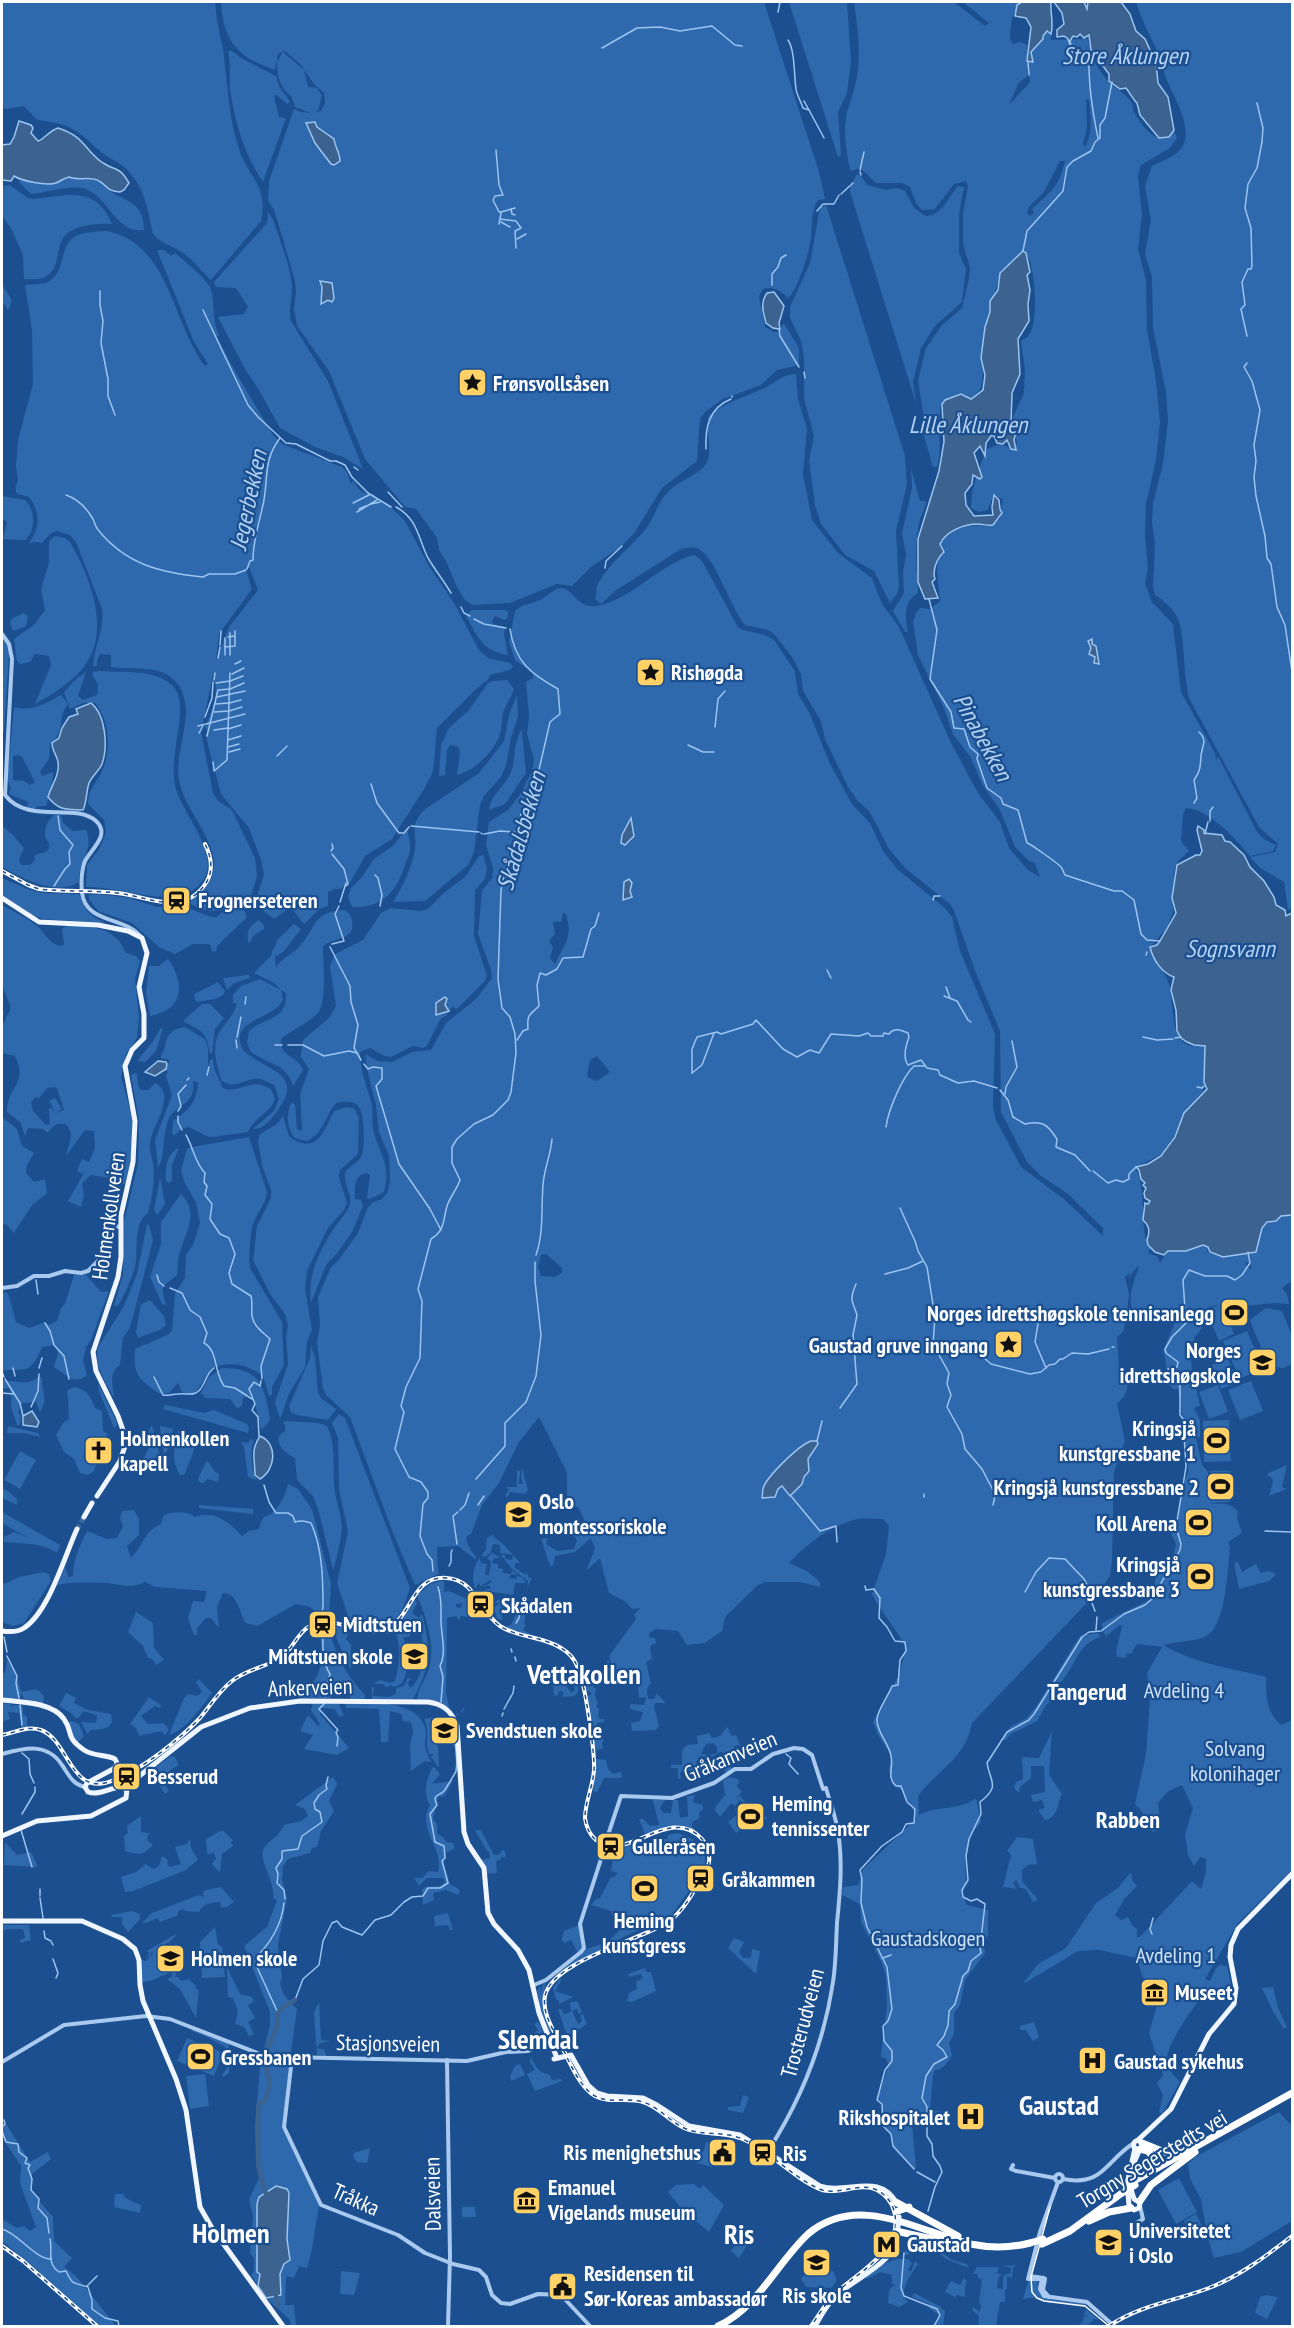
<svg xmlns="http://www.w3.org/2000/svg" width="1294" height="2328" viewBox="0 0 1294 2328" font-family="'PT Sans Narrow',sans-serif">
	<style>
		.green { fill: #2e69ad; fill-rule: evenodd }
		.water { fill: #3c6290; stroke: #9cc4f0; stroke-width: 1.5 }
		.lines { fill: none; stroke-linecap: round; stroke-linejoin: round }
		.stream { stroke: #9cc4f0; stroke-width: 1.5 }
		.river { stroke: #3c6290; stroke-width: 4.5 }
		.major-tunnel { stroke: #3d69a0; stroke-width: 5; stroke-dasharray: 5 2.5; stroke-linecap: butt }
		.minor { stroke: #a9c9ee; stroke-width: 4 }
		.major { stroke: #f0f6ff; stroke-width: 5 }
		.highway { stroke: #fff; stroke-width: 7 }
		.tram { stroke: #fff; stroke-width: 1.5 }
		.rail-casing { stroke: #fff; stroke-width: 4 }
		.rail { stroke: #1b4f8f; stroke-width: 1.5; stroke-dasharray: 4.5; stroke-linecap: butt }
		.major-bridge { stroke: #f0f6ff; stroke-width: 5 }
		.highway-bridge { stroke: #fff; stroke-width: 7 }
		.labels { text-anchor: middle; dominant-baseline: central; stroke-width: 4.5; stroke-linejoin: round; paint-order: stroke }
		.poi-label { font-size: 22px; font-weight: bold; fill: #fff; stroke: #1b4f8f; text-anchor: start }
		.street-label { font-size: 22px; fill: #fff; stroke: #1b4f8f }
		.park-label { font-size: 22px; fill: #cfe3fa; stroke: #1b4f8f }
		.water-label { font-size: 24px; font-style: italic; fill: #b5d3f5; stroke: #1b4f8f }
		.neighbourhood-label { font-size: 24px; font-weight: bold; fill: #fff; stroke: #1b4f8f }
		.district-label { font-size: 28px; font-weight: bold; fill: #fff; stroke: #1b4f8f }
	</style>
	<rect width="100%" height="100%" fill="#1b4f8f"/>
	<!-- green -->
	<g class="green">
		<path d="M2 2H215C216 9 216 17 218 25 219 35 223 45 224 56 228 89 229 121 240 152 251 181 268 185 261 221L211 280C202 272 195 262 186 255 176 247 161 244 153 234 148 210 144 184 124 167 117 161 108 158 101 152 75 129 72 124 37 120L24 106 7 109 2 107Z"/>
		<path d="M221 2H764L819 172 825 199 818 200C810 213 813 222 811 237 810 251 798 290 788 298 780 291 774 286 763 289L759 296 765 327 774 332H779L783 324 785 325 799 348V365L777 370 761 385 723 399 705 412 700 419 697 461 662 488 635 532 622 546 591 567 572 586 557 584 510 603 472 605 464 599 456 585 446 561 439 550 437 538 416 509 405 507 365 459 329 371 297 326 294 309 296 291 295 281 280 229 274 210 268 200 269 181 294 109 301 112 311 113 295 107 291 96 284 90 278 77 277 62 283 52 304 70 308 87 317 88 322 95 318 111 312 113 321 111 325 103 324 93 314 84 300 64 285 51 278 54 275 70C237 57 223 41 221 2ZM315 122 317 127 334 139 336 149 340 155 324 154 312 135ZM324 281 334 298 332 302 328 300 321 304V284Z"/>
		<path d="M789 2H847L851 61 847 93 838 112 841 155 838 157Z"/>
		<path d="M854 2H954L985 26 989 23 963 2H1022C1012 8 1010 27 1010 39L1013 44 1020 42 1027 45 1028 62 1031 52 1043 39V36L1048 30 1051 35V40L1088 39C1090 53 1097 69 1108 81 1115 89 1126 93 1132 103 1133 106 1133 110 1134 112 1142 127 1161 151 1174 130L1177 138 1170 148 1141 165 1138 176 1142 215 1138 249 1146 280 1147 329 1156 381 1160 422 1156 460 1146 504 1145 536 1148 569 1145 584 1152 602 1173 624 1181 692 1215 753 1216 760 1218 756 1257 832 1264 839 1276 845 1273 851 1250 856C1236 839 1209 809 1186 808L1183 814 1181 841 1189 851 1179 860 1175 868 1172 898 1173 911 1167 928 1150 947C1151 961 1162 967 1167 979 1175 995 1169 1030 1183 1042 1190 1048 1199 1046 1205 1046L1206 1067 1203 1091 1184 1113 1177 1131 1161 1155 1135 1167C1149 1190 1137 1233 1151 1248L1148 1253 1158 1257 1160 1263 1168 1251H1186L1203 1245 1208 1247 1207 1252 1222 1257 1248 1252 1249 1263 1244 1262 1251 1270 1250 1252 1256 1251C1259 1243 1259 1230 1266 1224 1269 1221 1278 1220 1282 1215H1292V1281L1282 1288 1287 1294 1289 1304 1275 1303 1244 1306 1241 1303C1227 1305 1218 1303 1205 1309L1202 1320 1197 1323 1202 1328 1194 1338 1195 1344 1191 1345 1189 1341 1186 1343V1348L1190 1349 1192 1370 1186 1373 1189 1378 1194 1380 1200 1406 1194 1408 1200 1420V1437L1196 1438 1202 1465 1208 1472 1209 1501 1210 1471H1230V1502L1209 1503C1222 1505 1230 1501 1238 1512L1237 1518 1242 1533 1228 1542 1230 1547C1228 1567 1226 1627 1206 1636 1194 1642 1177 1641 1164 1645 1194 1664 1232 1668 1266 1677 1266 1696 1266 1711 1281 1725L1292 1720V1867L1290 1872 1238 1923 1205 1979 1210 1981 1216 1968 1220 1965 1227 1966 1233 1994 1213 1987 1205 1991C1195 2007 1165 2044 1167 2062 1168 2071 1175 2076 1180 2082L1162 2114 1159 2112 1163 2095 1157 2083 1163 2075 1149 2033 1158 2002 1142 1976 1137 1958 1099 1950 1078 1951 1025 1983 1024 1982 1038 1964 1066 1948 1096 1903 1118 1888 1131 1872 1132 1880 1137 1886 1125 1898 1115 1915 1121 1920 1128 1917 1132 1925 1137 1929V1937H1140L1192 1881 1201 1889 1206 1872V1859L1200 1857 1194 1866 1188 1855 1185 1835 1193 1808 1182 1785 1167 1792 1158 1803 1161 1829 1152 1832 1147 1818 1135 1804 1146 1754 1150 1700 1147 1673 1162 1647 1137 1644 1131 1654 1127 1653 1125 1658 1117 1657 1116 1651 1122 1626 1120 1625 1106 1636 1102 1631V1623L1149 1600 1154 1593 1156 1574 1161 1568 1172 1561 1176 1544 1167 1524 1169 1519 1173 1520 1179 1517V1509L1185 1485 1184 1482C1185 1479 1187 1476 1188 1473 1190 1466 1182 1432 1181 1423L1183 1421 1178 1389H1173C1162 1375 1170 1368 1163 1351L1177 1318 1172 1316 1155 1319 1154 1311 1140 1315 1134 1313C1126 1300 1134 1280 1139 1267L1138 1266 1129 1277V1273L1125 1277 1129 1294 1127 1314 1123 1332 1117 1337 1119 1368 1128 1372C1129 1383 1128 1396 1117 1403L1125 1441 1114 1472 1112 1562 1110 1576 1103 1586 972 1723C965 1760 939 1768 918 1796L919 1815C937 1805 960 1811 976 1798L981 1822 969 1837 965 1860 966 1880 962 1895 967 1905 988 1910V1936L984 1941 985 1953 965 1980 960 2005 954 2013V2034L949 2043 952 2055C948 2062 943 2070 935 2070L933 2075 930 2110 920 2114 912 2123 916 2168 914 2169 893 2148 891 2134 883 2126 882 2104 877 2099 889 2065 885 2057 882 2058 881 2056 887 2005 886 1977 882 1963 861 1922 860 1904 842 1895 843 1887 858 1885 863 1869 916 1819C914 1806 905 1801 902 1790L893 1785 889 1771 891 1755 878 1735 873 1722 899 1675 906 1648C897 1629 882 1614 872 1594L886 1554 889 1526 883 1519C875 1519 866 1518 858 1519 831 1525 808 1543 789 1563L807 1571 820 1582V1587L800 1582H765L758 1585 725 1617 722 1631 705 1643 687 1645 678 1631 656 1629 649 1633 650 1638H655L656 1643 650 1646 652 1659 646 1662 651 1683C646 1688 646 1693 649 1699H654L656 1693 666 1703H656L654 1706 659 1726 656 1730 632 1731 631 1723 640 1721 643 1712 630 1709V1706L631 1704 644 1705 646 1697 639 1698 638 1684 625 1686V1676L620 1672 614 1674 609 1656 636 1619 634 1614 641 1608 632 1609 626 1602 609 1593 600 1558 586 1571 595 1549 591 1538 575 1552 555 1556 553 1566H550L541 1539 548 1538 546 1544 557 1551 574 1549 577 1540 574 1536 549 1534C561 1531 572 1533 584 1528V1519L578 1507 567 1506V1473L539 1417 519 1442 499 1483 482 1505 471 1534 467 1536C465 1542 471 1552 476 1556L475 1559 458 1546 437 1547 438 1574 415 1585 393 1533 350 1417 326 1395 323 1388 317 1343 320 1324 318 1297 331 1267 338 1261 358 1233 368 1207 374 1202 382 1199 387 1193 390 1182 389 1156 379 1132 376 1105 369 1078 365 1054 378 1061 392 1062 412 1052 431 1050 446 1023 476 999 492 978 491 970 478 934 482 891 492 878 493 868 486 845 489 822 508 810 519 796 532 771 534 760 527 734 529 716 526 682 533 678V673L515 660 509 642 515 611C522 604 531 604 540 600 547 597 553 589 560 588 573 588 578 609 596 606 631 601 664 560 695 555L702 561 738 627 743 630 765 635 774 640 795 671 798 694 809 712 830 764 852 804 870 823 883 851 897 869 945 908 952 917 960 951 995 1034 993 1107 996 1120 1021 1167 1065 1200 1103 1236V1228L1068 1194 1041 1176 1027 1162 1001 1112 1000 1031 976 973 954 911 950 904 905 868 889 849 870 812 857 800 848 787 825 739 821 721 803 691 801 674 792 657 775 635 768 630 745 625C730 608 716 558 699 549 693 546 687 548 681 549L615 591 601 604 595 599C597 595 596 590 597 586 607 564 634 545 648 526 655 515 659 500 669 491 678 481 700 474 706 464 714 450 704 430 709 415 726 402 743 398 762 389 775 384 781 374 796 374L798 399 807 429 803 474 812 520 838 553 872 578 882 604 899 627 952 745 978 793 1000 822 1009 848 1027 869 1040 877 1035 863 1029 861 1015 847 1000 810 982 784 971 758 953 734 944 708 918 655 913 622 916 613 920 608 930 609 940 601 937 572 941 540C954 525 972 524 990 526L1000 519 1003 499 993 496 988 510 979 512 971 508C971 487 979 468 987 449L1000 444 1008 447 1017 444 1013 417 1024 393 1025 370 1021 341C1023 339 1027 338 1029 335 1039 323 1036 261 1024 251L1001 271 985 328 981 360 983 370 982 384 979 391 971 398 961 393 942 402C936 423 943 446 937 467H933L923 433 925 426 918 380 926 348 942 325 962 308 969 278 970 268 963 243V213L968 186 966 181 954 184 935 209 922 210 916 203 910 187 902 183H876L860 168 851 171C846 157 843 126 847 112 852 97 857 82 858 67 860 45 857 23 854 2ZM1028 66 1030 82 1009 105 1019 82 1027 77ZM1086 99 1089 101C1091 116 1093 133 1085 147L1083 144 1087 128ZM1060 161H1065C1059 188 1050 192 1032 209L1034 213 1030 216 1027 213 1029 207 1044 192ZM632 823V840L625 845 621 843 627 825ZM563 913 566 914C573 939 565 942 555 964L550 958 553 947 549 941 555 934 553 922H561ZM597 1056 610 1072 597 1081 589 1078 587 1075 590 1060ZM546 1254 562 1268V1273L554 1277 541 1276 538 1267 541 1255ZM811 1441H816L818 1444 808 1459 807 1467H805L809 1471 804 1477 803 1483 790 1496 782 1486 778 1489 775 1497 766 1498 763 1495C762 1479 796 1447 811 1441Z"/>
		<path d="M1136 2H1292V909H1288L1284 882 1260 868 1250 857 1275 852 1278 844 1259 827 1190 700C1182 678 1186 630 1176 615 1171 607 1163 600 1155 595L1153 587 1155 544 1152 523 1153 503 1163 464 1168 420 1166 393 1153 328 1152 277 1145 254 1151 220 1145 186 1152 166C1162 161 1177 156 1183 146 1193 127 1173 96 1167 80 1163 70 1160 59 1156 49 1149 33 1141 19 1136 2Z"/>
		<path d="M228 51H232L241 58 276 76 279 86 290 102 287 104 277 95 274 96 279 117 286 118 263 182C244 154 235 123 230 89 229 76 231 64 228 51Z"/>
		<path d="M857 174 861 176 867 185 886 190 897 188 905 191 914 208 926 216C944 214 947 198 958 186L964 187 959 214V253L966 269 962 302 935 326 921 348 913 382 916 403 851 195 850 187Z"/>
		<path d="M69 177 74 179 99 180C113 202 145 195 144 230 116 234 110 200 88 190 72 183 48 193 31 194L18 181 33 180 48 184Z"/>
		<path d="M10 185 28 198 32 199C66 196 96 184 112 224 98 223 72 225 63 238 55 250 61 271 43 278 38 280 30 279 24 279L23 255 11 228 2 216V186Z"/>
		<path d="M826 205 905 456 907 484 896 531 899 585 897 594 890 603 874 571 845 555 821 524 815 505 809 461 814 436 804 398V357L801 341 790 318V307L810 263 819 213 821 207Z"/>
		<path d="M268 212 273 220C280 240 289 263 292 284 293 297 288 308 291 321L328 381 363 469 343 457 315 447 280 428 259 390 244 367 218 317 244 314 248 307 236 288 216 287 214 282 267 223Z"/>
		<path d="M107 231C170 244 172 323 205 366L208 364 194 342 157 250H164L171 256 175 253C185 261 204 277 210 287 216 301 211 319 219 335L217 337 236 373 273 435 282 444 342 467 347 472 351 484 353 480C358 489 362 495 374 494L376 500 391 507 405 521 429 566 454 603 479 650 488 658 510 663 513 667 510 670 490 675 488 680C473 690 453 713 437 728L434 763 432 774 424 789 392 839 365 856 351 881 340 889H335L328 892V906L319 909 304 924 292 909 285 911 274 919 260 908 256 900 264 874 261 860 249 828 221 794 207 741 206 734 209 732 205 727C213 710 220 693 213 675L201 732 213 793 218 801 232 810 255 858 257 876 250 899C229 909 209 918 188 902 202 893 212 884 214 867 216 842 188 812 181 788 169 753 201 713 176 682 160 663 132 671 111 667V655L100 654 97 660V666H93C94 647 105 629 102 609L76 542 70 535 56 531 50 534 42 543 37 542 29 543C40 528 41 513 29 497L17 494 15 488 18 480 16 467 18 440 33 384 32 330 25 285C32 284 42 285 48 282 66 272 59 247 74 237 83 231 96 232 107 231ZM249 567 258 590 229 627 216 660 219 634 252 589 246 570Z"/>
		<path d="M2 285 12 300 8 311 5 304 2 307 3 317 2 333Z"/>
		<path d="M911 469 920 501H926C926 508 922 513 920 519 914 543 917 569 918 593 903 601 905 617 908 632H905L893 611 904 593 903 572 906 555 902 533 912 488Z"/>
		<path d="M2 496 25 500C36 511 36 530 25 540L3 539 7 522 3 519Z"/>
		<path d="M55 536 65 538 70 542C89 575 111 628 86 664 75 680 52 695 35 704L51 665 49 656 35 654 30 662 20 664 17 661 14 639 35 624 45 610 41 589 49 563V541Z"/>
		<path d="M472 610H505L508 612V618L504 620 495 616 492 621 493 624 505 627 504 634 508 655C482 651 478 637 466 616Z"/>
		<path d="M24 613 28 616 26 626 13 631 10 622 13 618Z"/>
		<path d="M2 639 7 644 9 652 4 732 2 735Z"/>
		<path d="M99 671C122 673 162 668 176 690 189 711 167 757 176 789 184 817 228 862 197 887 170 910 118 885 86 887L87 865 100 848 106 832 104 820 88 804C89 785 99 782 104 766 111 745 109 720 95 703H83L70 709 64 692 77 678 86 672 78 696 83 700 97 695 98 685 92 674 93 672Z"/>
		<path d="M507 680 514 689C511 697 507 703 504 710 501 717 503 726 500 734 495 751 474 771 457 775L460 751 457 746 450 745 447 750 445 775 439 776 441 745 449 728 469 710 487 684 492 681Z"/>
		<path d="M61 695 68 704C56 719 67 731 50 744L49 759 40 772 42 776 53 772C53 784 49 795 46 806H38L34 809 27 808 28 802 9 794 11 788 7 779 14 707C32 712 45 704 61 695ZM18 755 22 757 35 782 30 785 24 781 13 780V756Z"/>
		<path d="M517 695 518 717 511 738 506 765 501 777 484 796 480 805 474 852 468 865 425 901 393 902C402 888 410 871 414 854 419 835 407 828 424 810L479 773 504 741 509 715Z"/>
		<path d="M522 730 526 773 505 804 489 810C490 796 506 785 511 772 516 760 513 740 522 730Z"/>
		<path d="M54 815H61L63 823 73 831 86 830C95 850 78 860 79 882 56 897 22 878 2 867V826L13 835 24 848 19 860 21 865H30L35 860V855L45 852 49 849V843C41 835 46 822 54 815Z"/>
		<path d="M407 828C408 835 411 844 410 852 409 856 406 860 405 865 397 891 382 909 352 907L348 896 351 888 362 877 374 859 394 845Z"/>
		<path d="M483 855 487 868 485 879 475 890 474 936 487 976 485 981 458 1008 455 1009 453 1006 446 1016 441 1018 427 1046 423 1048 413 1046 391 1057 385 1056 370 1048 360 1052C360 1070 366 1084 371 1101 374 1112 371 1123 374 1133 381 1156 391 1166 384 1192L370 1199 367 1198 370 1175 367 1173C353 1175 355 1188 355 1199L361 1200 363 1206 352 1232 338 1252 326 1265 311 1303C307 1277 319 1251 333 1230 338 1221 348 1213 350 1203 352 1193 341 1180 346 1171 350 1165 359 1163 362 1155 365 1145 365 1114 358 1106 353 1100 343 1102 336 1103 325 1116 324 1133 307 1141L295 1138C287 1129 285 1113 292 1102L295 1105 297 1129 301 1131 302 1129 300 1094 309 1069 301 1057 303 1040 330 1017 336 1006 330 966 335 954 363 940 381 913 391 908 420 911 428 909 445 892 465 877 479 856Z"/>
		<path d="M2 878 30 890 43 893 79 894C84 908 89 917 105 922L103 923 43 919 32 915 2 896Z"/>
		<path d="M99 894 129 898 157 907 188 908 211 917H217L221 913 241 906 246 913V918L217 946 216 952 212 951 210 944H193L175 954 159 947 132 923 98 911 89 899V895Z"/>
		<path d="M2 905C14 912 27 917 38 927 46 934 52 948 64 945L62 929 66 926C85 926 105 925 119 941 122 944 123 949 126 953L136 956 140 961 135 979 139 1017 137 1038 126 1054 121 1077 132 1116 133 1133 129 1174 126 1184H121L116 1179 91 1175 82 1183 84 1195 81 1207 68 1201 88 1166 83 1174 77 1171 82 1159 89 1162 95 1148 94 1131 85 1130 66 1156C68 1144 75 1136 67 1125 58 1122 53 1125 48 1133L43 1129 28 1128 25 1136 20 1122 7 1112C6 1088 29 1083 15 1056L2 1053C2 1037 0 1024 10 1011V1005L2 985ZM54 1087 57 1088 64 1110 56 1113 62 1109 55 1098 49 1101 55 1111 51 1108 49 1109 50 1124 46 1125 33 1111 31 1103 35 1097 39 1098 47 1088Z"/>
		<path d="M344 910C350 913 351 915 352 921 356 942 331 936 323 947 323 962 328 1006 316 1015 306 1024 292 1030 281 1039 279 1057 299 1056 303 1070L293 1086C285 1062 270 1066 251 1052L247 1043 249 1031C266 1016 287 1021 286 993L281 990 283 1000C274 1020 227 1019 243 1050 266 1072 308 1072 275 1114 269 1121 264 1129 253 1129L274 1111 279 1099 274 1085C269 1083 265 1080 260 1079 246 1077 236 1091 222 1081 216 1066 211 1045 220 1031 227 1021 234 1015 237 1003H233V995L241 986 260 979 281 990 274 983 254 973 270 957 278 939 294 924 301 929 284 951 275 957 276 968C281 957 293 955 300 946 317 926 313 912 344 910Z"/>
		<path d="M259 920 264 926V929L254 935 249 944C245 932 249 926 259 920Z"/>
		<path d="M168 959C185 983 185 1010 150 1016L146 994 149 966H159Z"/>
		<path d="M248 975 251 977 233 984 227 990 223 978Z"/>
		<path d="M218 982 225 991 223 995 215 999 197 1002 195 1000 194 994Z"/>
		<path d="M202 1004H210L224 1018 215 1029 212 1053H210C206 1032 203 1031 184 1022L185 1019Z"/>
		<path d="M185 1027 205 1039 208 1048V1066L210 1060 213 1059 215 1071 223 1088C240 1095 249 1076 271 1089L275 1099C270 1114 254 1117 248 1132L213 1137 206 1136 189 1127 181 1129 174 1136 172 1133 173 1121C189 1110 197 1102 198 1082L193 1081C196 1104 177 1104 169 1118 162 1132 166 1154 158 1168L155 1140 172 1095 166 1076 168 1072 165 1070 170 1060 160 1058C170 1043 161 1031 185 1027Z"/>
		<path d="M163 1028 156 1051 145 1062 137 1061 154 1040 160 1029Z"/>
		<path d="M135 1073 137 1074 138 1086 141 1090H148L155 1083C178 1094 151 1128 150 1143 149 1152 154 1161 154 1171 154 1185 152 1199 148 1213 132 1224 139 1250 135 1267 131 1280 125 1294 118 1306L114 1305 123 1275 124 1222 138 1164 139 1121 131 1075Z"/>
		<path d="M346 1107 354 1108 359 1118 358 1154 340 1170 339 1177 347 1203 344 1210 328 1228 307 1271 305 1289 312 1330 307 1342 305 1367 289 1394 280 1419 275 1402 288 1364 286 1336 288 1326 285 1314 270 1294 253 1260 257 1226 271 1198V1190L262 1166 258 1140 260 1134 277 1124 283 1116 289 1136C316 1157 324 1131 334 1111Z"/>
		<path d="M2 1117 17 1129 22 1146 34 1153 27 1165 26 1173 34 1182 45 1179 47 1193 32 1205 14 1233 6 1224 2 1225Z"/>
		<path d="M249 1137 267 1192C266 1204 257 1213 253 1224 251 1228 248 1263 250 1268L282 1322 284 1365 272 1387V1395L269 1396 263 1376C247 1364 231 1361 212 1368L196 1392 190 1395 182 1392 178 1383 169 1393 160 1394C139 1379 133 1376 135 1349L169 1334 172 1330 175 1293 185 1278 186 1255 193 1245 200 1223 196 1203 184 1181 181 1170 187 1149 192 1147Z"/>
		<path d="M179 1148 172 1165V1181L169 1183 166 1180C165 1168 167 1153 179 1148Z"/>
		<path d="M160 1177 165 1204 157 1215 154 1210Z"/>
		<path d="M181 1194C201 1215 184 1233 179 1256 177 1262 178 1269 177 1275 164 1287 159 1283 166 1305L162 1304 150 1277 161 1244V1222Z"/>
		<path d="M147 1224 149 1225 153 1240 130 1328 123 1338 120 1365C108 1373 113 1386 114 1398 105 1381 94 1367 98 1347L124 1306 137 1274Z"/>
		<path d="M74 1275H86L101 1292 109 1291 91 1340 86 1347 83 1361 87 1375C74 1386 65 1374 54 1367L58 1353 55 1345 42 1347C29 1376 29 1367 2 1371V1292L8 1293 16 1322 29 1328 45 1322 49 1325 57 1321 61 1308 65 1304Z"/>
		<path d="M150 1300 164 1316 166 1325 160 1330 138 1338 136 1332 141 1304Z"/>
		<path d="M1219 1305H1223L1234 1334 1219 1341 1206 1310Z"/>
		<path d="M1232 1305 1233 1308 1239 1305 1244 1317 1231 1320 1225 1308Z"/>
		<path d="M1266 1308 1282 1311 1292 1336V1364L1283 1368 1269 1366 1252 1326 1250 1320Z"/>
		<path d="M1247 1331 1263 1368 1240 1379 1223 1341Z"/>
		<path d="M311 1346 315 1357 318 1392 321 1398 336 1409 328 1420 297 1415 291 1413 289 1406 310 1358Z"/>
		<path d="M1228 1359 1238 1383 1221 1389 1212 1365Z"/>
		<path d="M222 1368C261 1367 265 1388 270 1420L262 1430C258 1420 256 1402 250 1395L243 1398 242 1406 237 1408 230 1399 206 1398 201 1393 209 1377Z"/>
		<path d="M39 1376 42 1378C41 1391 49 1400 40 1412L36 1402 22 1403 18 1412 21 1416 20 1425H17C16 1420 13 1415 12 1410 10 1402 13 1396 9 1388L2 1389V1381C15 1379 28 1388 39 1376Z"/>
		<path d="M1251 1381 1263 1411 1240 1420 1228 1390Z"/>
		<path d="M98 1383 116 1420 117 1426 114 1428 99 1391Z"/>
		<path d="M1218 1385 1228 1412 1209 1419 1199 1392Z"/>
		<path d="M74 1387C88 1390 90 1396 95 1408L102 1411 103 1431 108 1434 105 1438 97 1437 88 1439 83 1457 88 1460 97 1461 94 1471 88 1475 80 1473 74 1459 64 1452 56 1435 63 1423 69 1419C68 1409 69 1400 67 1391Z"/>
		<path d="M165 1405 204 1413 214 1410 247 1424 249 1428 248 1433 163 1409Z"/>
		<path d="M339 1414 345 1418 410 1588 402 1611 392 1623 374 1630 356 1626 350 1622 337 1583 348 1532 339 1489 338 1438 332 1423Z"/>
		<path d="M1229 1420 1231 1461 1204 1462 1203 1421Z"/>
		<path d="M285 1421 319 1423 327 1426C337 1447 332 1469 335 1492 337 1504 342 1517 342 1529 342 1534 335 1568 333 1570L319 1512 313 1496 297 1480 295 1458C286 1454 276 1446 279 1436L285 1431V1425L283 1423Z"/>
		<path d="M152 1425 159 1453 156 1458 146 1460 144 1458 149 1447V1430Z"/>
		<path d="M8 1426 38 1433 40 1437 24 1433H7Z"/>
		<path d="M160 1426 173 1429 169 1447 164 1455Z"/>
		<path d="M178 1431C205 1437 193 1451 186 1471L184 1475H180C171 1460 174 1448 178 1431Z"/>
		<path d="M251 1439 254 1441C249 1448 252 1472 257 1480L248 1477 244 1447 241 1442 248 1443Z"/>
		<path d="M20 1451 36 1460 20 1489 4 1480Z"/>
		<path d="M208 1461 215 1472 219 1474 218 1482 207 1479 204 1483 199 1482 198 1479 206 1462Z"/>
		<path d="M1287 1465 1282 1487 1287 1489 1269 1496 1273 1481 1272 1478 1267 1475 1268 1473Z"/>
		<path d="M522 1467 528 1490 525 1494 510 1492 507 1498 509 1503 506 1496 507 1491H509L507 1487H517V1470L520 1471 519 1484H523L521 1477Z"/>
		<path d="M288 1484 298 1489 312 1509 331 1584 329 1618 317 1620C313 1604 312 1608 296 1604L257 1626 246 1623C238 1612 239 1594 223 1593L217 1607 219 1628 211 1618H206L197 1628V1635H194L188 1619 193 1601 204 1602 207 1591 155 1587 145 1582C130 1590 119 1583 104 1583 94 1582 65 1582 57 1585L65 1567 68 1577 73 1576C73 1559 80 1546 87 1531L107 1539 117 1538 123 1526 120 1518 122 1511 134 1510 139 1519V1535L127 1546 131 1558C144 1545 143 1532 161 1524L164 1515C174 1512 186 1510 195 1517 214 1509 230 1523 242 1536L249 1531 259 1529C263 1512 265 1520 274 1511 281 1505 286 1493 288 1484Z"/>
		<path d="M2 1488 8 1491 17 1499V1505L2 1498Z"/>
		<path d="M199 1505 253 1509V1514L199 1508Z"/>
		<path d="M2 1512 60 1545 57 1553C42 1542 20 1544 4 1542V1537L14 1532 28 1538 2 1523Z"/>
		<path d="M494 1534 493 1536 505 1546 520 1563H515V1568L526 1575 525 1570 529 1578 532 1577 527 1588 528 1581 512 1569 501 1555H505V1559L512 1560 513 1555 500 1553V1545L493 1544 491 1552 485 1557 481 1556 486 1549 487 1538Z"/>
		<path d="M492 1553 501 1558H494L492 1563 498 1564V1568L503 1569V1573L510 1574 513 1571 518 1575 511 1574 509 1578 516 1579 517 1576 522 1577 526 1583H515L513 1595 493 1592 492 1597 490 1595V1599H485L480 1594V1589L482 1587 480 1591 483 1594V1590L491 1588V1593V1587L487 1585 484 1588V1586L492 1582 490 1580 481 1586 478 1583 476 1589C470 1581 474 1564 480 1558L481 1563 487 1564 485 1575H489L491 1562 487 1558Z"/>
		<path d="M1238 1562 1242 1572 1256 1564 1261 1573 1269 1571 1276 1574 1269 1581 1239 1589 1234 1563Z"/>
		<path d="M43 1572 49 1574 51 1581 24 1623 13 1626 2 1622V1585L19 1577Z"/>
		<path d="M441 1581H444V1592L449 1591 468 1599 465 1603 456 1604V1607L461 1608 462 1604 470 1600 469 1617 460 1616V1621L456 1616 447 1618 446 1692 449 1707 455 1714H459L463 1708 465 1709 458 1715H456C444 1701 434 1701 417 1699 418 1688 426 1679 429 1669 436 1645 426 1617 417 1595L430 1584Z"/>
		<path d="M525 1595 530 1600 526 1598 522 1605 526 1612 524 1624 526 1625 523 1630 532 1635 559 1643 569 1653 553 1643 506 1628 507 1626 511 1625Z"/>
		<path d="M415 1599 417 1603 412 1613 419 1618 422 1614C431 1648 431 1668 413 1699H372V1687H374L373 1696 389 1697 396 1694V1688L404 1686 408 1677 411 1679 407 1683 411 1688C425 1673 425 1652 421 1632L415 1633 419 1630 414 1628 409 1637H403C409 1649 409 1669 403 1682L396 1687 389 1685 388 1688 383 1684H373L380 1680 390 1683 395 1681C399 1665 402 1650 396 1634H386L387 1631 401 1621Z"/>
		<path d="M499 1599 504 1602 501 1610 502 1621 497 1618 495 1611 491 1612 485 1602 494 1600 490 1602V1605L492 1608 499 1604 495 1602Z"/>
		<path d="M136 1612 153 1623 154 1648 164 1660 156 1665 152 1659 148 1658 143 1646 128 1632Z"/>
		<path d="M334 1625 350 1630 346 1639 351 1645V1670L337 1640Z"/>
		<path d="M329 1631C338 1658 345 1674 365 1695V1699H351L348 1692 332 1688 331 1698H302C320 1675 326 1663 319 1633Z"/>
		<path d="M1098 1633 1101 1637C1076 1643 1075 1671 1057 1686L1060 1690 1057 1697 1046 1705 1037 1721 1011 1734 1006 1740H1002L1011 1726 1026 1719 1036 1707 1080 1636Z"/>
		<path d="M7 1659 17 1675 21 1692 37 1689 44 1696 43 1705 25 1700 21 1693 19 1699 2 1697V1672L5 1673Z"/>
		<path d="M608 1659 613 1678 606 1679 605 1683H603L602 1680 593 1685 594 1688H596L595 1696 598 1704 596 1705 597 1708H599L598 1716 600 1719H604V1722L597 1723V1725L604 1741 602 1742 603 1749 594 1750 586 1702 587 1696 591 1695V1692L586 1691 585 1685 590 1683 588 1676H590L593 1681 596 1676 605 1671Z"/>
		<path d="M569 1676 578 1678V1692L574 1696 562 1697 564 1692 559 1691 558 1695 554 1696 553 1685 562 1679 567 1681V1687L571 1693 575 1690 572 1679 569 1680 566 1677Z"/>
		<path d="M199 1679 212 1693C201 1707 187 1730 169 1735L184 1698 188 1694 197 1696 202 1692 196 1682Z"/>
		<path d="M66 1693 76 1698 74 1703 88 1710 111 1714C115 1729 103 1729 91 1730L87 1734 81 1722 96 1723 97 1715 83 1711 79 1718H75L72 1714 59 1706Z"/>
		<path d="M149 1697 162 1706 159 1708 155 1706 141 1716 148 1724 163 1723 169 1728 165 1736 162 1731 139 1736 136 1728 130 1724Z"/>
		<path d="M313 1702 339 1704 344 1716 339 1717 335 1709 321 1708 320 1714 349 1748 337 1755 304 1749 313 1735 300 1731 308 1715 318 1726 320 1724 311 1710Z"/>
		<path d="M2 1703 11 1704V1707L15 1705 23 1706V1714L27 1717V1727L22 1728 19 1713 8 1712 10 1719 2 1722Z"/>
		<path d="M345 1703C367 1703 416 1699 425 1727 427 1733 425 1739 425 1745 425 1751 429 1757 431 1762L425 1761 411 1771 410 1745 413 1732 411 1722 403 1721 401 1714 390 1711 388 1742H381L379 1709 346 1708Z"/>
		<path d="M431 1718 430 1726 432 1727V1733L434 1728 433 1729V1720H437L434 1725H437L438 1734 435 1738 439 1741 436 1744 438 1745 439 1768 431 1757 433 1754H429C424 1741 431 1732 424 1719Z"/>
		<path d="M72 1721 79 1724 84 1736 77 1743 71 1735 69 1722Z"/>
		<path d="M727 1727 732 1736 736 1735 740 1745 734 1746V1755L730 1764 732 1769 727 1773 724 1771 727 1767 723 1760 724 1753 720 1752 712 1757 710 1755 717 1753V1747L713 1743 706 1744 701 1754 708 1755 705 1757 699 1756 696 1764 702 1772 697 1773V1777L688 1781 686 1775 690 1773 689 1770 686 1771 685 1769 680 1773 681 1778 678 1779V1768H671V1765H682V1750L687 1745 698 1744 697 1736 709 1733 712 1738 720 1736Z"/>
		<path d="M1052 1731 1049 1775 1062 1794C1057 1804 1058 1818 1045 1820L1038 1810 1045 1808 1042 1800 1033 1802 1031 1795 1045 1792 1044 1766H1031V1778L1020 1787 1019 1793 1014 1788 1016 1782 1023 1779 1022 1757 1039 1758Z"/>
		<path d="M171 1756 175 1757 179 1765 170 1770 171 1774 162 1780 169 1791 165 1794 150 1771Z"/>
		<path d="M596 1759 606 1760 608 1769 613 1774 621 1772 622 1778H604L597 1792 593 1791Z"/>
		<path d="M434 1767 440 1774 432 1784 453 1781 444 1796 438 1797 433 1819 437 1824V1833L444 1838 446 1842 453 1843 455 1848 446 1853 444 1863 450 1884 460 1890 458 1895 446 1890 433 1893 434 1900 423 1905 422 1890 425 1887 441 1886 445 1882 443 1878H427L419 1886 414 1878H422L429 1871 438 1872C445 1850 416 1829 430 1805 422 1794 427 1778 432 1768Z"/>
		<path d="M333 1777 337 1784 329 1801 334 1811 321 1831 317 1847 312 1848 310 1853 288 1859 283 1866 282 1880 287 1898 278 1945 282 1977 280 1984 284 1995 297 2009 291 2052 289 2055 263 2052 270 2025V2012L244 1946 267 1927 277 1900 273 1898C275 1880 260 1865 263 1851 266 1841 278 1839 284 1825L301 1821 308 1816 305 1809 295 1805Z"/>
		<path d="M728 1777 738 1779 739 1783 737 1786 742 1792 736 1798 740 1796 753 1811 759 1807 767 1818 751 1830 747 1825 736 1833 728 1822 738 1814 735 1809 743 1803 740 1800 735 1806 731 1803 720 1817 714 1809 725 1795 723 1781Z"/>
		<path d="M695 1795 693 1802 703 1805V1809L699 1813 700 1818 692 1822V1827L701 1835C681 1829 666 1826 645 1834L639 1819H643L650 1826 659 1825 653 1800H665L660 1808 663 1813H671L673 1800H678L680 1818 688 1816 687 1796Z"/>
		<path d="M141 1816V1832L149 1833 147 1840 153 1845C143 1856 139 1855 125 1851L124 1836 128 1833 127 1826Z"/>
		<path d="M222 1830 233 1840 231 1842 233 1846 222 1854 220 1873 212 1864 216 1858 214 1853 207 1854 206 1839Z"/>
		<path d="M475 1830H481L494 1855H498L503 1850 505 1852 506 1857H500L501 1860 496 1861 497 1873 487 1874 482 1860 490 1858 489 1852 487 1851Z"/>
		<path d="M677 1833C693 1838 707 1844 705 1864L700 1869 701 1874 671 1916 655 1924 629 1934 559 1973 587 1949 607 1942 622 1928 614 1921 611 1911 591 1905 596 1899 600 1898 611 1877H614L618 1873 611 1871 613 1858 616 1861 619 1856H624V1848L643 1839 646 1844 667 1836 661 1839H667L668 1835Z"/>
		<path d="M1017 1837 1033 1839 1037 1864 1028 1865 1022 1870V1881L1038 1900 1033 1902 1026 1889 1020 1888 1016 1880 1013 1883 1017 1889 1003 1887 1011 1855 1007 1851Z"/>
		<path d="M190 1839 191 1848 198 1860 184 1871 133 1891 125 1892 121 1877 136 1872 146 1864 153 1869 159 1866 162 1856 168 1860 167 1864 170 1867 181 1864 175 1847 187 1844Z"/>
		<path d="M5 1842 17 1855 31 1852 38 1867 4 1865Z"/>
		<path d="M221 1887 234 1902 227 1907H221L220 1902C210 1903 204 1903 199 1912L185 1911 184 1909 178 1911V1915L160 1922 157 1918 146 1923H142L152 1913 199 1895 204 1897 203 1891Z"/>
		<path d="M132 1911 140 1914V1919L128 1932 122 1924V1917H112L111 1915Z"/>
		<path d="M448 1913 453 1930H450L448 1925 435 1926 434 1916Z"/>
		<path d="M2 1925H29L31 1940 21 1943 20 1940 25 1938 23 1929H7L2 1932Z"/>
		<path d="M579 1925 583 1945 578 1953 571 1940 564 1943 562 1940 564 1931Z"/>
		<path d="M215 1927 218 1944 222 1947 225 1977 202 1978 200 1942Z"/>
		<path d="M176 1934C173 1943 163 1943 157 1951L158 1955 160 1949 165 1958 173 1955 167 1960 175 1959 173 1964 177 1965 174 1968 177 1971 175 1977H178L181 1981 189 1979 196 1986V1989L199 1990 196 2018 180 1989 167 1979 173 1976 171 1972 150 1981 142 1982V1960L146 1961 153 1954 152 1951 150 1956 146 1958 149 1953 147 1951Z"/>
		<path d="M734 1938 744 1942 739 1952 743 1958H751L752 1949 760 1951 756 1974 728 1948Z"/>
		<path d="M227 1967 240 1994 252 1997 254 2001 248 2005 255 2018 248 2022 254 2034 249 2036 244 2027 235 2024 238 2012 233 1998 228 1997Z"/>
		<path d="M645 1968 646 1972H651L656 1991 632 2002 627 2001 629 1993 637 1989 636 1982 643 1978 641 1974 629 1977 628 1974Z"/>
		<path d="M560 1979H562L555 1991 573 1997 559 2004V2001L556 1999 553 1988Z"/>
		<path d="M546 1982 543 1997V2009L554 2039C544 2032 538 2008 539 1996L538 1997V1989L541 1986 540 1995 543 1984Z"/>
		<path d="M1273 1987 1278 2008 1287 2027 1284 2029 1273 2011 1262 1988Z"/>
		<path d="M577 2001 582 2012 579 2014 577 2009 572 2011 578 2024 582 2021 580 2015 583 2014 587 2024 563 2040 559 2031 561 2035 566 2033 558 2009H561L564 2014 571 2012 570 2003Z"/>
		<path d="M319 2002 321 2040 331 2041 320 2043 316 2048 325 2050 326 2056 317 2055 314 2012Z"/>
		<path d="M539 2020 545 2040 530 2047 534 2040H531V2035L538 2030 534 2024 538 2022 540 2026Z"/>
		<path d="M1034 2022 1039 2037 1033 2041 1026 2030H1020V2026Z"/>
		<path d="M192 2029 229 2044V2073L223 2077 222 2075 227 2068 225 2047 207 2037 192 2031Z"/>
		<path d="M187 2038 223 2053 214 2076 177 2061Z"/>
		<path d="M261 2056 290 2061 282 2126 319 2205 312 2249 307 2268 299 2266 294 2278 287 2276 286 2278 285 2305H294L296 2326H291L289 2319 266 2298 251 2275 254 2271V2258L250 2254 253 2216 249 2200 259 2178 256 2157 255 2126ZM276 2186 287 2217V2239L290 2255 284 2264 280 2274 258 2281 260 2274 257 2271V2204L259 2197Z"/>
		<path d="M531 2057C536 2068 538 2072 550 2075L552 2080 561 2079 562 2081 535 2091 527 2074 535 2070 530 2062Z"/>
		<path d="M520 2064 525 2075 511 2081 510 2076 515 2066Z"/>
		<path d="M205 2074 209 2106 190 2109 186 2076Z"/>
		<path d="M743 2095 749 2097 743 2113 728 2110V2107L740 2106Z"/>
		<path d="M934 2111 947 2112V2123L935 2125Z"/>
		<path d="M1279 2112 1292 2126V2221L1241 2252 1214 2258 1207 2235 1201 2199 1190 2179 1188 2164 1195 2157Z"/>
		<path d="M5 2122 30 2162 48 2152 51 2159 32 2174 31 2191 53 2217 54 2241 72 2258 64 2267 76 2276 116 2326H99L39 2274 40 2272 2 2241V2219L17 2228 24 2226 30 2231 36 2227 20 2183 21 2166 2 2137V2126Z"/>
		<path d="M706 2142 714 2143 712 2167 694 2162 704 2150Z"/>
		<path d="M370 2148 367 2163 357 2162 353 2156 354 2153Z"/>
		<path d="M1179 2178 1197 2212 1176 2224 1158 2190Z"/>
		<path d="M694 2184 700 2189 703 2185 724 2205 709 2232 681 2208 683 2206 680 2207 668 2192 676 2185Z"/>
		<path d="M115 2194H124L125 2198 141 2205 140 2213 114 2207Z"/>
		<path d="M462 2207H475L476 2217H462Z"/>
		<path d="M1196 2214 1202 2226 1190 2232 1184 2221Z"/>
		<path d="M738 2226 741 2228 738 2232 749 2242 739 2258 731 2251 739 2241 731 2234Z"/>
		<path d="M914 2242 930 2244 952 2260 967 2264 968 2268 946 2259 927 2244 915 2243 908 2255H905V2252Z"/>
		<path d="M897 2259H908L912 2263 908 2270 911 2272 915 2261 919 2265H917C911 2275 904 2283 903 2296L908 2302 899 2307 888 2303 889 2290 893 2286H897L892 2284V2275L880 2272 867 2279 865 2276 883 2264Z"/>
		<path d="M1016 2265 1013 2268 1012 2278 1007 2276V2289L1005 2290V2302H1000L996 2326H999H978L979 2316 972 2310 973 2307 980 2312 981 2304 979 2303 982 2279H979L977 2274H973L977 2267H999L997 2274H1004L999 2276 997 2288 1003 2289V2277L1006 2274H1010L1011 2268 1001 2266Z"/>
		<path d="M341 2271 360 2273 354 2295 340 2294Z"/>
		<path d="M807 2271H833L836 2277V2282L831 2288 806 2287 801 2279Z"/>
		<path d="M964 2278 967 2281 965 2287V2297L957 2295 955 2297 945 2292 951 2281 960 2285Z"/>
		<path d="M1031 2280 1038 2281 1039 2289 1046 2298 1081 2301 1087 2305 1086 2307 1044 2302 1034 2298H1027L1023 2300 1028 2282Z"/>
		<path d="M914 2293 941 2307V2309L945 2311 943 2326 941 2323 940 2326H934L939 2315 929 2308V2304L912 2297Z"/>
		<path d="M1266 2295 1278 2297 1267 2319 1255 2313 1260 2297Z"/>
		<path d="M1086 2309 1099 2320 1094 2319 1087 2326H1079L1078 2325 1082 2323 1084 2317H1087V2314L1083 2317Z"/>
	</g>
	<!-- water -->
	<g class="water">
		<path d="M1022 2H1051C1050 13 1054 23 1051 34L1047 31 1043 36V39L1031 52 1033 62 1027 61 1031 27 1026 18 1015 16 1017 5Z"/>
		<path d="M1054 2H1084L1087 9 1088 2H1121L1130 14 1136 31 1145 39 1156 63 1158 83 1168 97 1174 130 1169 137 1159 138 1140 115 1137 103C1133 99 1130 93 1126 88L1120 89 1109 81V74L1091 50 1089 35 1084 38 1080 34 1077 37 1073 36 1070 41 1073 54 1068 39 1064 36 1057 37V30L1064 24 1062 13Z"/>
		<path d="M19 121 31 125 33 128 31 133 38 141C43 140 49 131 58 128 86 137 84 150 103 163 117 172 118 165 129 183L124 190 120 192C106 191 108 186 99 181 92 176 78 181 69 177 64 178 61 181 56 183 46 186 22 181 14 176L11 181 2 180V145L10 144 14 137Z"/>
		<path d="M315 122 317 127 334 139C335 147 340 153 340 161L334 165 331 164 315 143 306 123Z"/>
		<path d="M1023 251 1026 253 1030 272 1027 275 1030 290 1028 304 1029 321 1018 339 1020 374 1012 393 1011 424 1016 432 1014 440 1016 450 1011 449 1007 440 1003 444 997 443 994 436H991L986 443 985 456 980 446 974 453 982 477 980 479 973 475 972 484 965 493 966 505 974 516 993 515 992 507 994 495 999 500 1000 509 1002 513 993 525C987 526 983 524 978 524 964 524 946 531 940 544L944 552C937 558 932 571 935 579L932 582 938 598 925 599 918 582V539L939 471 944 442 942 404 945 400 961 394 971 399 983 390 985 375 981 358 985 327 990 312V301L998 290 1000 273Z"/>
		<path d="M320 281 332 283 334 298 332 302 328 300 321 304 322 287Z"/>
		<path d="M774 292 784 306 779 323 780 329 773 328 766 323C763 311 760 303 767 293Z"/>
		<path d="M1092 639V644L1096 646 1099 664 1094 663 1095 657 1089 654 1091 648 1088 641Z"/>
		<path d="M91 703C106 715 108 747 102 764 99 771 92 776 89 783 86 792 87 802 83 810 66 809 59 811 48 797 51 786 60 775 58 762 57 755 52 751 52 743L59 738 62 728 69 717 78 714 76 709Z"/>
		<path d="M631 818 634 836 625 845 621 843 622 835Z"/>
		<path d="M1198 826 1204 830V833L1222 835 1225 841 1230 842 1244 855 1250 867 1264 881 1274 897 1276 905 1285 910 1286 916 1292 913V1215L1281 1216 1276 1221 1267 1222 1262 1228 1256 1252 1223 1257 1210 1252 1208 1247 1203 1245 1186 1251H1168L1164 1255 1155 1252 1148 1245 1147 1240C1150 1231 1150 1227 1143 1220L1145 1203 1148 1204 1150 1201 1145 1198 1144 1193 1146 1188 1143 1185 1145 1183 1141 1179 1139 1170 1136 1167 1148 1164 1161 1156 1175 1137 1184 1113 1207 1089 1204 1082 1205 1046 1194 1045 1187 1042 1181 1038 1177 1031 1176 1010 1171 990 1174 977C1162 973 1153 960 1150 947L1157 945 1160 941 1176 913 1172 898 1177 865 1196 855H1200L1202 851 1197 830Z"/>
		<path d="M629 879 632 883 630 891 632 897 623 900 624 882Z"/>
		<path d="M445 997 447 999 445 1005 449 1011 436 1015V1003Z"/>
		<path d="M158 1061 166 1062 167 1064 166 1069 155 1076 145 1072Z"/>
		<path d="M32 1411 39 1422 37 1427 23 1425V1416Z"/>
		<path d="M260 1436C278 1443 276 1470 260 1479L255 1475C255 1457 250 1452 260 1436Z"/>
		<path d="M811 1441H817L818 1444 808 1459 809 1471 804 1477 802 1484 790 1496 782 1486 778 1489 775 1497 762 1498C763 1495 762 1492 763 1489 765 1478 799 1445 811 1441Z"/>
		<path d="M276 2186 287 2189 289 2193 287 2239 290 2260 284 2264 280 2274 281 2295 266 2298 258 2286 260 2274 257 2272V2204L259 2197Z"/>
	</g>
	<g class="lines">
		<!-- stream -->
		<g class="stream">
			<path d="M778 12 780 2"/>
			<path d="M788 40C795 50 794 76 796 89 797 96 801 101 803 108L809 110 824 138"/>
			<path d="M602 48 637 28 660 27 680 31 712 26 735 45 742 46"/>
			<path d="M1073 54 1075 59 1089 65C1089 89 1093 114 1098 138"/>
			<path d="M1028 62 1029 75"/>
			<path d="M804 101 809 110"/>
			<path d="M496 150 499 185 503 195 495 196 493 200 499 212H501"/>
			<path d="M860 170 864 152"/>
			<path d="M860 172 861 175"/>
			<path d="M841 194 853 183"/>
			<path d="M511 209 512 214 515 215"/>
			<path d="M817 211 823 204H834L839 195"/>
			<path d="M501 212 515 208"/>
			<path d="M500 219 516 221 521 228 515 231 516 248"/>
			<path d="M501 222 510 227"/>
			<path d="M499 224 501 213"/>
			<path d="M517 239 526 234"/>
			<path d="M1023 251 1027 231 1063 191 1067 167 1073 161 1091 151 1095 142 1100 138V125L1105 118 1112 82"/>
			<path d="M772 285V274L778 267 781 258 786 255"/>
			<path d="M100 291V305L103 321 101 343 108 379V396L115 415"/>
			<path d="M203 310 248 405 258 417 286 443 296 444 330 461H336L345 465 352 477 368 493 391 507"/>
			<path d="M779 329 780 336 799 367"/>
			<path d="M1247 336 1241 309 1245 305 1242 282 1248 269H1251L1252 266 1251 228 1245 208 1248 184 1257 168 1262 142 1263 128 1257 103"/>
			<path d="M1247 363 1244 367 1252 381 1260 410 1254 445 1256 461 1254 477 1256 496 1265 536 1267 558 1271 564 1277 607 1285 625 1292 672"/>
			<path d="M804 372 805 378"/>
			<path d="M732 397V396"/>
			<path d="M706 449C705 427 709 408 731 399"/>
			<path d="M354 467 358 470"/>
			<path d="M388 492 402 507"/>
			<path d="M66 495C78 499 86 507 93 519 95 523 95 527 99 531 127 565 162 573 203 577L209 574H235L246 570"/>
			<path d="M353 503 369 495"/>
			<path d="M371 504 380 502"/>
			<path d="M396 507C418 519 418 538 428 558 435 570 444 581 451 593"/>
			<path d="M359 509 366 506"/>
			<path d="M357 512 377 500"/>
			<path d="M605 568 606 561 622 546"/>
			<path d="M247 569 250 561 253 560C253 538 260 521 264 500 268 476 264 459 280 438"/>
			<path d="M929 599 937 630 930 679 951 712 954 728 964 729 970 747 978 754 977 759 987 788 1001 798 1003 804 1018 810 1027 843C1031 844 1057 863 1060 866 1063 868 1063 872 1065 875L1114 891H1122L1134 900 1141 934 1147 940 1160 941"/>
			<path d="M461 607 464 613 470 616"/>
			<path d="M474 619 484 624 506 628"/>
			<path d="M230 633V655"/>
			<path d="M228 637 234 636"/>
			<path d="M220 645 221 631"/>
			<path d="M225 647 235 646V631"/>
			<path d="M225 655V638"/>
			<path d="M218 658 220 647"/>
			<path d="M235 664 241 661"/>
			<path d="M232 674 244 668"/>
			<path d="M214 680 215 673"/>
			<path d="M216 683 230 681 243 676"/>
			<path d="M217 697 245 691"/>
			<path d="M215 704 229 703 241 700"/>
			<path d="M214 712 229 711 242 707"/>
			<path d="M205 717 212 698 213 682"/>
			<path d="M198 726 245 714"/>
			<path d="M715 727 718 699 725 691"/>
			<path d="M228 729 241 725"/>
			<path d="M214 730 228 728"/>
			<path d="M199 733 203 726"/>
			<path d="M207 736 218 690 230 689 244 683"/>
			<path d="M228 740 241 736"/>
			<path d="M688 745 703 752H714"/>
			<path d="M228 747 239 744"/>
			<path d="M229 752 240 749"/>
			<path d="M277 756 287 746"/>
			<path d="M213 762 214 770"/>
			<path d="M214 771 227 760 230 673"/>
			<path d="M371 784 377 803 399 833H404L409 827"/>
			<path d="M1194 803 1197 798 1194 780C1201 770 1200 767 1201 756 1202 745 1208 741 1199 732"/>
			<path d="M1210 821V811L1213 807"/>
			<path d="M411 826 479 832"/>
			<path d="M481 833 482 834"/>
			<path d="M484 834 500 831 515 832"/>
			<path d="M1205 834 1208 822"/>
			<path d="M331 851 333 848 332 844"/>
			<path d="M332 854 344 869 348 884 346 886"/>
			<path d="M375 875 378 878 382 895 380 906"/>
			<path d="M54 886 65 869 70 864 69 852 73 845 60 830 58 816"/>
			<path d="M933 900 934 896H940"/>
			<path d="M340 902 346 883"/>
			<path d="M332 944 344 941 335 914 339 906"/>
			<path d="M330 947 350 986 351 1002 358 1025 354 1048 361 1060"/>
			<path d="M1146 955 1147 952"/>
			<path d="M827 970 831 978"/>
			<path d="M946 987 950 998"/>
			<path d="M944 996 957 1001 968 1020 971 1022"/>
			<path d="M245 1004 246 997"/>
			<path d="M237 1037 241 1017"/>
			<path d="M1143 1037 1157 1040 1173 1039"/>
			<path d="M1175 1038 1181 1037"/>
			<path d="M236 1040 237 1048"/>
			<path d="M517 1040 523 1031 528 1029C527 1014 529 1016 539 1006L537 985 540 973 546 975 557 969 563 958 583 957 591 929 595 926 599 913"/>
			<path d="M275 1045H282"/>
			<path d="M288 1045H303L324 1056 349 1051 357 1053"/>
			<path d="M364 1064 368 1069 373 1067 382 1068V1079L376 1086 399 1164 430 1209 441 1230"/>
			<path d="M692 1073V1049L697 1037 717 1032 721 1034 753 1024 756 1020 783 1049 797 1057 810 1050 819 1053 831 1034 859 1036 868 1033 871 1036H883L884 1033 889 1034C894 1027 901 1030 908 1033L909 1037C906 1045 902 1057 908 1065L921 1060 927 1068 938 1070 940 1075 958 1083 974 1081 997 1088"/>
			<path d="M692 1073 702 1065 714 1033"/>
			<path d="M207 1075 209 1067"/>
			<path d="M187 1080 189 1078"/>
			<path d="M1197 1087 1202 1088 1204 1086"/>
			<path d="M1000 1090 1008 1100 1013 1117 1025 1124C1043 1120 1048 1125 1057 1139L1056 1147 1075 1155 1090 1171"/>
			<path d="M1005 1094 1006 1087 1017 1067 1012 1041"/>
			<path d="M178 1111 181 1106 178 1094 186 1085"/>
			<path d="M178 1116V1122L182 1130"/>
			<path d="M886 1127C888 1111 902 1077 914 1066H925"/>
			<path d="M186 1135C193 1147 195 1163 205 1173L204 1182 207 1186 205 1195 212 1204 210 1219 220 1234 229 1238 235 1254 229 1273 232 1284 251 1296C253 1303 251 1309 252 1316 254 1327 263 1332 270 1339L261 1366 262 1379"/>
			<path d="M1093 1171 1108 1183 1116 1180 1123 1182 1129 1179V1174L1136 1167"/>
			<path d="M900 1208 915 1241 918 1251 927 1267 935 1317 933 1344 949 1373 947 1384 951 1395 947 1407 962 1434 965 1449 982 1469 995 1494"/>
			<path d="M536 1255C544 1232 541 1209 543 1185 544 1169 551 1154 552 1139"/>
			<path d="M885 1274 908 1268 923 1261"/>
			<path d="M157 1275 159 1282 164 1286"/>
			<path d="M36 1280 38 1294"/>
			<path d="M170 1288 182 1293 190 1310 200 1317 207 1333 204 1343C218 1350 214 1373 224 1386L235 1388 252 1399"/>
			<path d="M1039 1318 1035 1342 1046 1368"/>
			<path d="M45 1323 50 1331 54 1345 64 1356 69 1379"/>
			<path d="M1112 1347H1114"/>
			<path d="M984 1358 991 1364 1030 1374 1041 1372 1049 1365 1055 1364 1060 1359H1063L1072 1353 1088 1354 1109 1349"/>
			<path d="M13 1368 15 1376"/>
			<path d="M39 1368 42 1358"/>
			<path d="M2 1371 4 1377"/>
			<path d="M154 1377 163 1395C168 1396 172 1394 178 1394 190 1393 196 1398 203 1385 207 1378 208 1372 214 1368"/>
			<path d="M5 1379 20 1403 23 1416"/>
			<path d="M2 1393 14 1394"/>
			<path d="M31 1407 38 1391 39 1374"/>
			<path d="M840 1408 857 1384 853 1335 857 1315C852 1299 849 1301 856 1284"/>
			<path d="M259 1436 258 1417 252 1410 255 1404 249 1389 254 1382 260 1386 261 1381"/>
			<path d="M817 1441 822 1421"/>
			<path d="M476 1479 505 1446V1423L526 1402 536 1376 541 1335 535 1281V1262"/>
			<path d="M264 1485 269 1502 276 1513H288L293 1516 295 1522C302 1520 304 1521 311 1523 322 1547 323 1578 323 1604 323 1610 321 1613 323 1618"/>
			<path d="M924 1494V1497"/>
			<path d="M791 1496 820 1531 836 1526 837 1542"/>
			<path d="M478 1505 484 1496"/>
			<path d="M993 1505 995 1496"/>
			<path d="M460 1510 465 1505 469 1493"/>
			<path d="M1265 1531 1292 1532"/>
			<path d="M457 1544 453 1516 458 1512"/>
			<path d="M451 1553 452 1550"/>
			<path d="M451 1554V1561"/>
			<path d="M449 1566 451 1562"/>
			<path d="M433 1571 432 1560 427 1554 420 1536 423 1504 428 1498V1492L421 1482 409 1477 395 1449 404 1412 401 1406 406 1387 420 1358 422 1301 418 1289 431 1239C445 1231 443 1220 447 1206 450 1197 457 1189 460 1180L452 1163V1147L457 1139 474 1124 493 1115 508 1100 511 1092 516 1053 515 1034 510 1017 502 1008 498 979 501 890 506 865 512 855 521 814 532 800 550 722 560 714 558 689C531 674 515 662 510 629"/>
			<path d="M865 1586 866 1590 874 1589 880 1598 879 1618 887 1627 895 1641 905 1642 906 1651 900 1660 898 1685 892 1686C889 1695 876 1712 877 1720 877 1733 889 1743 891 1756 894 1767 886 1777 896 1786H901L907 1802 915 1809 914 1823 906 1824 902 1832 882 1846 860 1870 862 1879 861 1903 867 1927 887 1967 892 2009 888 2021 883 2026 884 2041 892 2051V2061L885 2070 877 2100 882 2104 883 2126 891 2134 893 2146 914 2169"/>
			<path d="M438 1587C442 1599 441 1607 441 1620 441 1636 447 1651 440 1666L443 1677 441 1702"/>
			<path d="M1025 1592 1036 1572 1049 1558 1065 1559 1084 1579 1090 1590V1601"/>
			<path d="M1092 1603 1095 1611"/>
			<path d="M516 1623 519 1618 521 1606"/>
			<path d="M323 1630C323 1646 321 1660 330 1674L325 1697"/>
			<path d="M1096 1630 1097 1617"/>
			<path d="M4 1637 7 1652"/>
			<path d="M511 1649 512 1652"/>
			<path d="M7 1656 17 1676 16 1683 19 1698"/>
			<path d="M515 1657 516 1661"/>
			<path d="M324 1704 319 1709 338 1730 336 1732 338 1737 337 1746"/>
			<path d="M20 1705 22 1725"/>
			<path d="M504 1709 513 1693 514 1686"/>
			<path d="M502 1716 503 1713"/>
			<path d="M22 1753 29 1759 30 1774 34 1783"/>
			<path d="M786 1754 791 1758 789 1764 798 1774"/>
			<path d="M22 1814 35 1792V1787"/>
			<path d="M21 1830 32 1867"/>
			<path d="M40 1889V1896"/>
			<path d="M40 1898 43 1918"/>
			<path d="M285 1899 284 1890 277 1883 278 1874 276 1868 282 1859V1851L298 1849 302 1836 322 1822 320 1812 315 1809 314 1803 319 1795 327 1789 326 1785 328 1777"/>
			<path d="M44 1931 45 1938 51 1941 53 1945"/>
			<path d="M1152 1934 1150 1929 1153 1918"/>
			<path d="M883 1958 891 1955"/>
			<path d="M53 1959 58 1973 56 1978"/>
			<path d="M295 2000 303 1979 319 1965 323 1941 332 1923 337 1921 342 1927 362 1935 375 1920 391 1915 404 1902 412 1897 423 1896 428 1888H440L448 1883 442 1861 445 1858 444 1846 435 1842 430 1814 437 1805C432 1794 438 1797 444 1791 445 1790 456 1772 456 1771 458 1762 455 1735 451 1727"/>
			<path d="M278 2013 257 1967 256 1957C270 1944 282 1924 284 1903"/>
			<path d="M2 2127 5 2124 4 2120"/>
			<path d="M2 2131 6 2142 18 2144 19 2152 27 2158 25 2163 30 2165 28 2168 32 2179 31 2190 39 2199 38 2208 47 2218 49 2233"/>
			<path d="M917 2172 935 2182"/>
			<path d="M928 2211 935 2187 942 2172 940 2166 933 2156 932 2144 927 2136V2107L922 2098 926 2076 934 2064 947 2057 943 2050 937 2045 944 2036 948 2025 949 2011 955 2004 963 1976 968 1971 971 1961 981 1953 980 1948 985 1904 977 1899 971 1901 963 1897 962 1890 968 1880 966 1856 969 1839 981 1814 980 1802C1001 1786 990 1782 987 1763L1007 1732 1029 1720 1034 1714 1082 1637 1089 1632 1101 1631 1124 1614 1145 1605 1152 1599 1180 1550 1181 1544 1176 1527 1186 1467 1183 1419 1180 1415V1386C1175 1379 1168 1379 1168 1369L1177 1367 1178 1362 1166 1353 1165 1349 1172 1337 1186 1323 1183 1280 1189 1270 1205 1276H1227L1235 1280 1242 1275 1250 1263 1248 1252"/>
			<path d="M2 2229C19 2234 35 2259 51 2259"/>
			<path d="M50 2239C53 2251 46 2263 59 2272L66 2271C73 2286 73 2282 88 2287L92 2300V2309L105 2318 118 2321 119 2326"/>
			<path d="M904 2253 901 2288 904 2296 937 2309 940 2315 934 2326"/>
			<path d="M87 2286 97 2276"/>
		</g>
		<!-- river -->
		<g class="river">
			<path d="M266 2194 258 2165V2105L266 2100 270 2083 265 2062 266 2052 277 2027 278 2013 282 2008 295 2000"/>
			<path d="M276 2296 278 2306"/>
		</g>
		<!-- major-tunnel -->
		<path class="major-tunnel" d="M77 1529 84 1517"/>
		<!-- minor -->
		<g class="minor">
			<path d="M2 634 9 644 12 659 5 795C28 825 75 802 96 821 111 835 91 849 85 861 81 871 81 882 82 893 86 924 125 916 141 937"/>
			<path d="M2 1288 17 1286 34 1276H49L65 1271 81 1273 88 1271 98 1261 107 1247 106 1228 111 1225 120 1227"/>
			<path d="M2 1754C24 1748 47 1742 62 1765 69 1775 72 1784 85 1787"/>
			<path d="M534 1985 546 1980 581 1952 584 1948 580 1924 601 1859 600 1845 607 1838 621 1796 672 1798 714 1783 735 1769H751L773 1754 794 1748 803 1749 812 1755 823 1789 826 1788C830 1803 836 1817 838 1832 843 1862 840 1893 837 1923 836 1942 836 1963 833 1982 824 2042 801 2100 768 2151"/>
			<path d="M292 2058 284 2127 321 2205 398 2235 425 2253 453 2264 479 2270 486 2277 492 2295 501 2303 510 2304 538 2294 561 2295 590 2326"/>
			<path d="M447 2060 450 2257 448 2326"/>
			<path d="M2 2062 64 2025 146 2016 170 2019 260 2054 286 2057 467 2061 506 2052 528 2051 546 2043 550 2044"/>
			<path d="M1013 2165 1011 2169 1016 2171"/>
			<path d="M1016 2171 1055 2178"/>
			<circle cx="1059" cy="2178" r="4"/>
			<path d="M1063 2179C1104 2187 1106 2160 1134 2143"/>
			<path d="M1140 2221 1143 2219 1140 2206"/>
			<path d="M1134 2224 1140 2221"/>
			<path d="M1029 2276 1044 2278"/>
			<path d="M1042 2278 1040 2289 1044 2296 1087 2302 1114 2326"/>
			<path d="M1045 2279H1028L1040 2232 1058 2182"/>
			<path d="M1045 2279 1043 2290 1049 2297"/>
		</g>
		<!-- major -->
		<g class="major">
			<path d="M2 898 39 922 98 925 128 931 142 938 147 953 139 987 144 1014V1038L132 1050 125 1066 135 1121 133 1162 121 1215V1257L118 1277 93 1352 96 1371 118 1416 124 1433 125 1446 120 1461 97 1496"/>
			<path d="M84 1517 92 1503"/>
			<path d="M2 1631C9 1632 18 1632 24 1628 49 1612 65 1555 77 1529"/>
			<path d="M2 1700C20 1702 52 1702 64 1719 74 1733 64 1736 84 1750 95 1757 105 1754 115 1759L117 1763 115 1768 87 1783 85 1787 88 1792C101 1797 116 1783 127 1788"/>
			<path d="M125 1789 128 1785 201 1727 250 1708 300 1701 428 1702C443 1704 452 1711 457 1726L464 1832 468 1844 484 1868 488 1913 494 1924 518 1950 529 1970 539 2013 557 2058"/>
			<path d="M2 1836 37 1821 91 1816 126 1798 127 1789"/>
			<path d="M2 1921H82L123 1939 135 1949 139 1960 140 1985 143 2001 176 2079 186 2110 200 2207 212 2228 283 2326"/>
			<path d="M554 2059 571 2055 588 2085 597 2093 607 2096 643 2098 657 2105 689 2126 740 2135 820 2186C847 2195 880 2171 897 2204"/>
			<path d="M1138 2140 1171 2109 1209 2034 1234 2004 1236 1988 1230 1957 1231 1945 1238 1929 1292 1874"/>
			<circle cx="1138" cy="2145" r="4.5"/>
			<path d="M1135 2148 1127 2184 1129 2205 1134 2210 1139 2208 1140 2203 1134 2199 1129 2183 1132 2167 1140 2149"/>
			<path d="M815 2326C821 2316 827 2304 836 2296 857 2276 900 2262 898 2229"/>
		</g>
		<!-- highway -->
		<g class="highway">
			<path d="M1142 2143 1167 2153 1183 2151"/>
			<path d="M1140 2149 1148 2151 1153 2157 1150 2165 1142 2173"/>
			<path d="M1134 2181 1292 2093"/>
			<path d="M1140 2201 1151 2185 1195 2152"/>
			<path d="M896 2202 958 2236"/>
			<path d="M898 2211 909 2207"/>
			<path d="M1089 2221 1109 2212 1131 2208"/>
			<path d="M896 2231 954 2244"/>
			<path d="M1042 2244 1070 2231 1122 2193"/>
			<path d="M718 2326C757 2309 777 2263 808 2234 858 2192 917 2231 970 2244 990 2248 1010 2248 1030 2243"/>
		</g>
		<!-- tram -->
		<path class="tram" d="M1050 2207 1031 2277 1032 2292 1037 2298 1044 2301 1085 2306 1109 2326"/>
		<defs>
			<g id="rail">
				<path d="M2 871 28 885 39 889C65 892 91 890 117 893 148 896 183 918 206 883 214 870 211 856 205 844"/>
				<path d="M2 1735C15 1733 27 1725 41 1730 70 1741 70 1799 114 1780 143 1769 179 1740 200 1718 210 1706 219 1691 232 1681 247 1669 268 1667 283 1656 294 1647 298 1632 310 1626 338 1612 362 1642 389 1628 413 1614 412 1575 447 1578 476 1580 479 1612 500 1626 518 1638 542 1636 561 1648 568 1652 574 1658 577 1666 585 1680 595 1753 594 1770 593 1786 585 1802 585 1818 586 1826 589 1834 596 1840 626 1865 669 1803 702 1839 708 1846 710 1854 709 1862 708 1873 700 1882 694 1891 687 1902 680 1914 668 1922 641 1940 552 1961 545 1996 542 2012 552 2028 559 2041 568 2058 578 2086 595 2096 609 2104 627 2097 643 2102 659 2107 669 2121 684 2128 701 2136 721 2131 740 2138 770 2150 792 2178 822 2190 840 2195 860 2182 877 2190 885 2194 892 2202 894 2211 905 2249 858 2272 836 2293 826 2302 819 2315 811 2326"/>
				<path d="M2 2246 23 2261 97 2326"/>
				<path d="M1109 2326C1140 2305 1175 2301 1209 2288 1240 2276 1266 2256 1292 2236"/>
			</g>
		</defs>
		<!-- rail casing -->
		<use href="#rail" class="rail-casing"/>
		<!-- rail -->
		<use href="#rail" class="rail"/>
		<!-- major-bridge -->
		<path class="major-bridge" d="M898 2227 899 2217"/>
		<!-- highway-bridge -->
		<g class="highway-bridge">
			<path d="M1122 2193 1135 2185"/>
			<path d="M1030 2243 1043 2239"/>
		</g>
	</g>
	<!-- icons -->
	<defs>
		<symbol id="sight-square" viewBox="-11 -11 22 22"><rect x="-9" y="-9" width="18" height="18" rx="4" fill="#ffd166" stroke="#1b4f8f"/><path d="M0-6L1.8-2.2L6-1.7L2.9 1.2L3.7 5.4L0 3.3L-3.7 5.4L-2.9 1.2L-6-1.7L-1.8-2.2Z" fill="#111"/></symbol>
		<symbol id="station-square" viewBox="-11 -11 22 22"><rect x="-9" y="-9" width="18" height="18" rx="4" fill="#ffd166" stroke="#1b4f8f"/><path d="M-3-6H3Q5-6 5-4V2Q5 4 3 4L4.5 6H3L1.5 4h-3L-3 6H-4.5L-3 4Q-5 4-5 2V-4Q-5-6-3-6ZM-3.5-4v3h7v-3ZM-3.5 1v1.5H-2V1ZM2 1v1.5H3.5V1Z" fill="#111"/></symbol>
		<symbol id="stadium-square" viewBox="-11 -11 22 22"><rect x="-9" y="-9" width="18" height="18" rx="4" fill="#ffd166" stroke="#1b4f8f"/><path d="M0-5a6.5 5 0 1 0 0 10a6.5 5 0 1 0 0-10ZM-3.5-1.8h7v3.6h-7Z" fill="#111"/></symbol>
		<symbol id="university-square" viewBox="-11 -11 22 22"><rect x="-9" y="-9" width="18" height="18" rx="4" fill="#ffd166" stroke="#1b4f8f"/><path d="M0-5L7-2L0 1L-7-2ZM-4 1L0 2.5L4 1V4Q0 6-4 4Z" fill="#111"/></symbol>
		<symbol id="church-square" viewBox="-11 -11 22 22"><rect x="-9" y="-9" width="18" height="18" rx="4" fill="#ffd166" stroke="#1b4f8f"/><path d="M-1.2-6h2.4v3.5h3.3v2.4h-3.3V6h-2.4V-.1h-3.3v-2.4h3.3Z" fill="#111"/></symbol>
		<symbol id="school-square" viewBox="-11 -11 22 22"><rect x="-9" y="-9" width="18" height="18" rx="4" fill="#ffd166" stroke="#1b4f8f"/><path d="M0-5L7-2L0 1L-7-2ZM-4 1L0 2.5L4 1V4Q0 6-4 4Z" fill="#111"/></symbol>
		<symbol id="museum-square" viewBox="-11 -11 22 22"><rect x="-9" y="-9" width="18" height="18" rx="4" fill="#ffd166" stroke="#1b4f8f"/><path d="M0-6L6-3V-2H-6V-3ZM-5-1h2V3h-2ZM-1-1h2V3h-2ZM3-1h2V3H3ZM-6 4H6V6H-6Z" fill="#111"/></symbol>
		<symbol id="hospital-square" viewBox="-11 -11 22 22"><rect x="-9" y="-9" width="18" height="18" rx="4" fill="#ffd166" stroke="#1b4f8f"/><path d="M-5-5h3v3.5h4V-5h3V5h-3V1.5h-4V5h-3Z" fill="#111"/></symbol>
		<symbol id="civic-square" viewBox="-11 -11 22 22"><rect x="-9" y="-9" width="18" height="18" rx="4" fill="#ffd166" stroke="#1b4f8f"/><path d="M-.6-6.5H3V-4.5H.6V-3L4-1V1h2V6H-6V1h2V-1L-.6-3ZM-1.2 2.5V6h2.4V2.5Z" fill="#111"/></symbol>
		<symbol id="metro-square" viewBox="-11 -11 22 22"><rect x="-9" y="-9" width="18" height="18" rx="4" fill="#ffd166" stroke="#1b4f8f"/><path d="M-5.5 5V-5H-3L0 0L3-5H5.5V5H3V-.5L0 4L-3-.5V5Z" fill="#111"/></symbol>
	</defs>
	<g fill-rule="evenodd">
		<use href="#sight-square" x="456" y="366" width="33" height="33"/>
		<use href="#sight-square" x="634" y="656" width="33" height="33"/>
		<use href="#station-square" x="160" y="884" width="33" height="33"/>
		<use href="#stadium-square" x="1218" y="1296" width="33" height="33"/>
		<use href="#sight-square" x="992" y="1328" width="33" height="33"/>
		<use href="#university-square" x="1246" y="1346" width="33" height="33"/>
		<use href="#stadium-square" x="1200" y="1424" width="33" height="33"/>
		<use href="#church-square" x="82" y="1434" width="33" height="33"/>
		<use href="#stadium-square" x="1204" y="1470" width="33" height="33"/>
		<use href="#school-square" x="502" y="1498" width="33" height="33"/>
		<use href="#stadium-square" x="1182" y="1506" width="33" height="33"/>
		<use href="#stadium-square" x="1184" y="1560" width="33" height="33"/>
		<use href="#station-square" x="464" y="1588" width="33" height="33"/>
		<use href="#station-square" x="306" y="1608" width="33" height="33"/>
		<use href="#school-square" x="398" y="1640" width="33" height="33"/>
		<use href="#school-square" x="428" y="1714" width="33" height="33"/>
		<use href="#station-square" x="110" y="1760" width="33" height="33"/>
		<use href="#stadium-square" x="734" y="1800" width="33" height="33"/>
		<use href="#station-square" x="594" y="1830" width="33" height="33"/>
		<use href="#station-square" x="684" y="1862" width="33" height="33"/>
		<use href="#stadium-square" x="628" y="1872" width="33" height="33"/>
		<use href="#school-square" x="154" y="1942" width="33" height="33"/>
		<use href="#museum-square" x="1138" y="1976" width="33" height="33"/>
		<use href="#stadium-square" x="184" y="2040" width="33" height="33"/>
		<use href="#hospital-square" x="1076" y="2044" width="33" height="33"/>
		<use href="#hospital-square" x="954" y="2100" width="33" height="33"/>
		<use href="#civic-square" x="706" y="2136" width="33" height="33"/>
		<use href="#station-square" x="746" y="2136" width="33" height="33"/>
		<use href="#museum-square" x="510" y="2184" width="33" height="33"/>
		<use href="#university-square" x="1092" y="2226" width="33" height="33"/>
		<use href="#metro-square" x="870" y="2228" width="33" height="33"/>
		<use href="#school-square" x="800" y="2246" width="33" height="33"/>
		<use href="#civic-square" x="546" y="2270" width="33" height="33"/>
	</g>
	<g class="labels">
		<!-- poi labels -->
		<g class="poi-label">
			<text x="493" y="383">Frønsvollsåsen</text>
			<text x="671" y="672">Rishøgda</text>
			<text x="198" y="900">Frognerseteren</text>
			<text x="1214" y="1313" text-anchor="end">Norges idrettshøgskole tennisanlegg</text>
			<text x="988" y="1345" text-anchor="end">Gaustad gruve inngang</text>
			<text x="1241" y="1350" text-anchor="end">Norges<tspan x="1241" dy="25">idrettshøgskole</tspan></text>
			<text x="1196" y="1428" text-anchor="end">Kringsjå<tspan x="1196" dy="25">kunstgressbane 1</tspan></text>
			<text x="120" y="1438">Holmenkollen<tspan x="120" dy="25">kapell</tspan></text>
			<text x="1199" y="1487" text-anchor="end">Kringsjå kunstgressbane 2</text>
			<text x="539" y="1501">Oslo<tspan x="539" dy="25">montessoriskole</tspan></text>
			<text x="1177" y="1523" text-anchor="end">Koll Arena</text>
			<text x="1180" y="1564" text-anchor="end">Kringsjå<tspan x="1180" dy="25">kunstgressbane 3</tspan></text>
			<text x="501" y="1605">Skådalen</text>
			<text x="343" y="1624">Midtstuen</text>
			<text x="393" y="1656" text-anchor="end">Midtstuen skole</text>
			<text x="466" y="1730">Svendstuen skole</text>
			<text x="147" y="1776">Besserud</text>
			<text x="772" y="1803">Heming<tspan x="772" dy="25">tennissenter</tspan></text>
			<text x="632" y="1846">Gulleråsen</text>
			<text x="722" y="1879">Gråkammen</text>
			<text x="644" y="1920" text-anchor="middle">Heming<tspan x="644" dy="25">kunstgress</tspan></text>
			<text x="191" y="1958">Holmen skole</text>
			<text x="1175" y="1992">Museet</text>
			<text x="221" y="2057">Gressbanen</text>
			<text x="1114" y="2061">Gaustad sykehus</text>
			<text x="950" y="2117" text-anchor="end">Rikshospitalet</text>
			<text x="701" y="2152" text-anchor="end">Ris menighetshus</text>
			<text x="783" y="2153">Ris</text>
			<text x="548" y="2187">Emanuel<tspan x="548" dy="25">Vigelands museum</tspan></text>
			<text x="1129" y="2230">Universitetet<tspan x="1129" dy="25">i Oslo</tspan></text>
			<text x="907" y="2244">Gaustad</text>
			<text x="584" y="2273">Residensen til<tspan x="584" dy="25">Sør-Koreas ambassadør</tspan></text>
			<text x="817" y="2295" text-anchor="middle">Ris skole</text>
		</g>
		<!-- street labels -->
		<g class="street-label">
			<text transform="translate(108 1216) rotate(-82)">Holmenkollveien</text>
			<text transform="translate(310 1687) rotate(-2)">Ankerveien</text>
			<text transform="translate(730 1756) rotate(-23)">Gråkamveien</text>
			<text transform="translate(802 2023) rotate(-75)">Trosterudveien</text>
			<text transform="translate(388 2043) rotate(1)">Stasjonsveien</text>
			<text transform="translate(1152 2159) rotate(-31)">Torgny Segerstedts vei</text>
			<text transform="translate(432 2194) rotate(-91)">Dalsveien</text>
			<text transform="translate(356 2199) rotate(24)">Tråkka</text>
		</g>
		<!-- park labels -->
		<g class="park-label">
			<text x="1184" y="1690">Avdeling 4</text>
			<text x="1235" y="1748">Solvang<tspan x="1235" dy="25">kolonihager</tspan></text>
			<text x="928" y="1938">Gaustadskogen</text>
			<text x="1176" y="1955">Avdeling 1</text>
		</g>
		<!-- water labels -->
		<g class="water-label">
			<text x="1125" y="55">Store Åklungen</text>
			<text x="968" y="424">Lille Åklungen</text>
			<text transform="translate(248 500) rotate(-78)">Jegerbekken</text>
			<text transform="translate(983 737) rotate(61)">Pinabekken</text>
			<text transform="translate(521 831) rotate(-74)">Skådalsbekken</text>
			<text x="1230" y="948">Sognsvann</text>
		</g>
		<!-- neighbourhood labels -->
		<g class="neighbourhood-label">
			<text x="1087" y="1691">Tangerud</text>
			<text x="1128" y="1819">Rabben</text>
		</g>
		<!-- district labels -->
		<g class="district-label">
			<text x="584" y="1673">Vettakollen</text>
			<text x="538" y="2038">Slemdal</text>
			<text x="1059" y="2104">Gaustad</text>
			<text x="231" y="2232">Holmen</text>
			<text x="739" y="2233">Ris</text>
		</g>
	</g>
	<!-- border -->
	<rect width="1294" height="2328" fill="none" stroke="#ffffff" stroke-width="6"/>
</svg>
